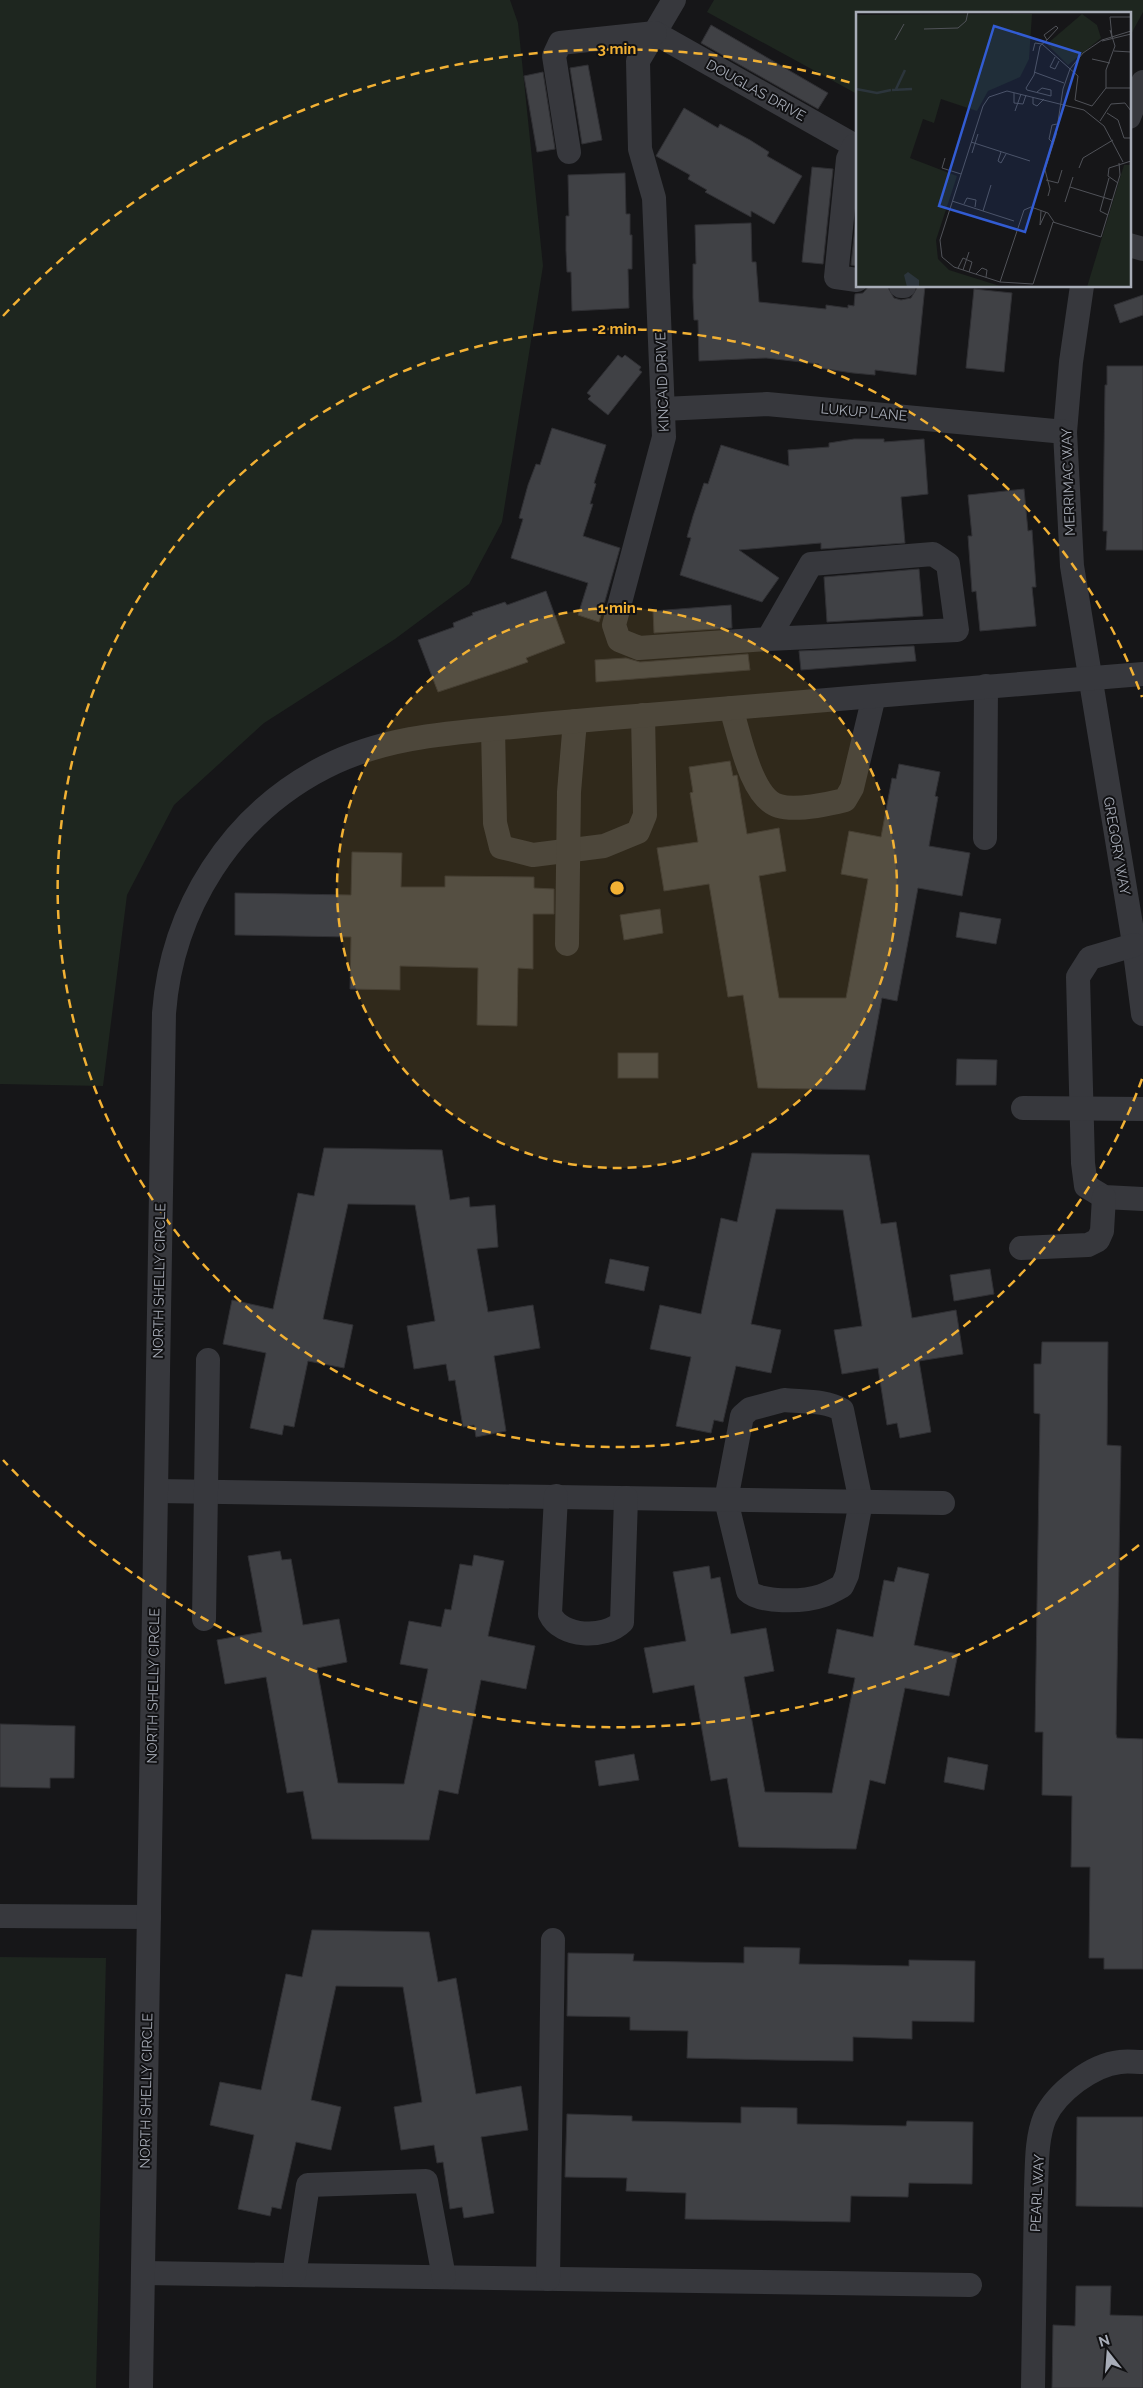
<svg xmlns="http://www.w3.org/2000/svg" width="1143" height="2388" viewBox="0 0 1143 2388" font-family="Raleway,sans-serif">
	<style>
		.green { fill: #1e261f }
		.building { fill: #404145; stroke: #303034 }
		.lines { fill: none; stroke-linecap: round; stroke-linejoin: round }
		.minor { stroke: #37383d; stroke-width: 24 }
		.ring { fill: none; stroke: #f2b134; stroke-width: 2.5; stroke-dasharray: 9 6 }
		.labels { text-anchor: middle; dominant-baseline: central; stroke-width: 4; stroke-linejoin: round; paint-order: stroke }
		.street-label { font-size: 14px; fill: #a8adb8; stroke: #111113 }
		.inset-river { fill: none; stroke: #2c353c; stroke-width: 2.5 }
		.inset-road { fill: none; stroke: #505258; stroke-width: 1 }
		.view { fill: #325cd3; fill-opacity: 0.15; stroke: #325cd3; stroke-width: 2.5 }
		.inset-edge { fill: none; stroke: #a8adb8; stroke-width: 2.5 }
		.centre { fill: #f2b134; stroke: #111113; stroke-width: 2.5 }
		.ring-label { font-size: 15px; text-anchor: middle; font-weight: bold; fill: #f2b134; stroke: #111113; stroke-width: 4; stroke-linejoin: round; paint-order: stroke }
	</style>
	<rect width="100%" height="100%" fill="#161618"/>
	<!-- green -->
	<g class="green">
		<path d="M0 0H510L518 23 543 266 502 522 469 584 395 639 264 723 174 805 127 895 103 1086 0 1084Z"/>
		<path d="M714 0H1143V12L1129 38V14H857V94L707 12Z"/>
		<path d="M0 1957 106 1958 96 2388H0Z"/>
	</g>
	<!-- building -->
	<g class="building">
		<path d="M711 25 828 93 818 109 701 43Z"/>
		<path d="M588 65 602 140 582 144 570 68Z"/>
		<path d="M543 72 555 149 537 152 524 76Z"/>
		<path d="M684 108 718 128 720 124 750 140 769 152 767 156 802 176 774 224 751 211V217L705 192 707 190 688 179 690 175 656 156Z"/>
		<path d="M812 167 833 169 823 264 802 262Z"/>
		<path d="M625 173 626 214H630V235H632V269H628L629 308 572 311 571 272H567L566 251V216H569L568 175Z"/>
		<path d="M857 209V266L851 265Z"/>
		<path d="M751 223 752 262H756L759 302 826 309V305L848 308V305L854 306 855 294 863 293 869 286H887L894 298 901 300 911 298 918 286H925L916 375 875 370V375L853 373 819 368V364L766 358 699 361 698 320H694L693 298V264H696L695 225Z"/>
		<path d="M974 289 1012 293 1004 372 966 368Z"/>
		<path d="M1143 295V315L1120 323 1114 305Z"/>
		<path d="M618 355 622 358 625 355 641 367 639 370 642 372 608 415 588 399 591 396 587 393Z"/>
		<path d="M1107 366H1143V550H1106L1107 531H1103L1105 385H1107Z"/>
		<path d="M552 428 606 445 594 483 596 484 590 504H593L583 536 620 548 599 622 578 615 588 583 511 558 523 519 519 518 528 485 536 464 540 465Z"/>
		<path d="M854 439H884V442L924 439 928 494 901 497 905 543 821 549V543L739 550 779 578 762 602 680 575 691 538 687 537 693 516 704 483 708 484 721 445 789 466 788 450 829 447V443Z"/>
		<path d="M1024 489 1028 531 1032 530 1036 587H1032L1036 626 980 631 976 591 972 592 968 536H972L968 495Z"/>
		<path d="M919 569 923 616 827 622 824 577Z"/>
		<path d="M546 591 565 643 526 658 528 662 508 669 438 692 418 640 454 627 453 623 473 615 472 613 505 602 507 605Z"/>
		<path d="M731 605 732 628 654 633 653 611Z"/>
		<path d="M914 646 916 661 801 670 799 651Z"/>
		<path d="M748 654 750 670 596 682 595 660 626 658 640 662Z"/>
		<path d="M730 761 733 776 737 775 747 834 779 828 786 871 759 876 779 998H846L868 879 841 874 849 831 881 837 892 778 896 779 899 764 940 772 935 796 938 797 929 846 970 853 962 896 918 888 897 1001 882 998 865 1090 758 1088 743 995 728 997 709 884 664 891 657 848 698 842 690 793 693 792 689 767Z"/>
		<path d="M352 852 402 853 401 887H445V876L534 877V888L554 889V914H533V969L518 968 517 1026 477 1025 478 968 400 966V990L350 989 351 937 235 935V893L351 895Z"/>
		<path d="M660 909 663 933 624 940 620 915Z"/>
		<path d="M960 912 1001 919 996 944 956 937Z"/>
		<rect x="618" y="1053" width="40" height="25"/>
		<path d="M957 1059 997 1060 996 1085H956Z"/>
		<path d="M324 1148 442 1150 450 1200 469 1197 470 1207 495 1205 498 1247 477 1249 488 1312 533 1305 540 1348 494 1356 506 1431 476 1437 474 1425 463 1427 455 1380 449 1381 446 1364 414 1369 407 1326 435 1321 415 1205 348 1204 323 1319 353 1325 344 1368 308 1361 294 1427 284 1425 282 1435 250 1428 266 1353 223 1344 232 1300 273 1309 298 1193 314 1196Z"/>
		<path d="M752 1153 869 1155 881 1224 896 1222 912 1318 956 1310 963 1354 919 1361 931 1432 900 1438 897 1423 887 1425 878 1368 842 1374 834 1330 862 1326 843 1210 776 1209 751 1324 781 1330 771 1373 736 1366 723 1422 714 1420 711 1433 676 1426 691 1357 650 1349 660 1305 701 1314 721 1218 737 1222Z"/>
		<path d="M610 1259 649 1267 644 1291 605 1283Z"/>
		<path d="M990 1269 994 1294 954 1301 950 1275Z"/>
		<path d="M1042 1342H1108L1107 1445 1121 1446 1116 1734 1117 1738 1143 1739V1969H1104V1958H1089L1090 1867H1071L1072 1796 1042 1795 1043 1732H1035L1040 1414 1034 1413V1364H1041Z"/>
		<path d="M280 1551 282 1560 291 1559 303 1625 339 1619 347 1662 317 1668 338 1783 404 1784 428 1669 400 1664 409 1621 441 1627 445 1609 451 1610 460 1564 472 1566 474 1555 504 1561 488 1636 535 1646 526 1689 481 1680 458 1794 439 1790 429 1840 312 1839 303 1791 287 1793 266 1677 225 1684 217 1640 262 1632 248 1556Z"/>
		<path d="M709 1566 711 1579 720 1577 731 1634 766 1628 774 1671 744 1677 765 1792 832 1793 855 1678 828 1673 837 1629 873 1637 884 1580 894 1582 898 1567 929 1574 914 1645 958 1654 949 1696 905 1688 885 1784 870 1780 856 1849 739 1847 727 1778 711 1781 694 1685 653 1693 644 1648 686 1641 673 1572Z"/>
		<path d="M0 1724 75 1726 74 1778H50V1788L0 1787Z"/>
		<path d="M634 1754 639 1780 599 1786 595 1761Z"/>
		<path d="M948 1757 988 1765 984 1790 944 1782Z"/>
		<path d="M312 1930 429 1932 438 1982 456 1978 476 2094 521 2086 528 2130 481 2137 494 2213 464 2218 462 2207 450 2209 443 2162 437 2163 434 2145 401 2150 394 2107 422 2102 403 1987 336 1986 311 2100 341 2107 331 2150 296 2142 281 2209 272 2207 270 2216 238 2209 254 2135 210 2125 220 2082 261 2090 286 1974 302 1977Z"/>
		<path d="M744 1947 800 1948 799 1964 909 1966V1960L975 1961 974 2022 912 2021V2039L853 2037V2061L776 2060 687 2058 688 2031 630 2030V2017L567 2016 568 1953 634 1954 633 1961 744 1963Z"/>
		<path d="M741 2107 797 2108V2124L906 2126 907 2121 973 2122 972 2184 909 2183 908 2197 851 2196 850 2222 685 2219 686 2193 626 2191 627 2178 565 2177 567 2114 632 2116V2121L741 2123Z"/>
		<path d="M1077 2117H1143V2207L1076 2206Z"/>
		<path d="M1076 2286H1111L1110 2315 1143 2316V2388H1052L1053 2325 1075 2326Z"/>
	</g>
	<g class="lines">
		<!-- minor -->
		<g class="minor">
			<path d="M674 0 638 61 640 149 654 198 664 437 614 625 619 640 639 648 768 639 957 630 948 564 933 554 811 564 768 639"/>
			<path d="M655 33 857 147"/>
			<path d="M1129 117 1143 82"/>
			<path d="M854 146 848 159 836 277 857 280"/>
			<path d="M569 152 554 56 560 43 655 33"/>
			<path d="M1129 245 1143 249"/>
			<path d="M901 286H904"/>
			<path d="M1082 286 1071 362 1065 432 1072 566 1133 937 1143 1014"/>
			<path d="M663 409 767 404 1065 432"/>
			<path d="M731 708C739 733 751 799 779 806 795 811 829 804 845 800L852 788 874 696"/>
			<path d="M493 729 495 823 501 847 533 855 604 846 638 832 645 815 643 715"/>
			<path d="M985 838 986 686"/>
			<path d="M567 944 569 792 575 721"/>
			<path d="M1134 945 1090 958 1078 977 1083 1163 1086 1186 1104 1197 1143 1199"/>
			<path d="M1023 1108 1143 1109"/>
			<path d="M1021 1248 1088 1245 1098 1240 1102 1231 1104 1197"/>
			<path d="M784 1400C802 1402 826 1400 842 1410L861 1502 847 1575 842 1586C835 1590 828 1594 821 1596 804 1602 760 1603 748 1591L726 1500 742 1416 750 1409Z"/>
			<path d="M156 1491 943 1503"/>
			<path d="M556 1496 550 1614C561 1638 605 1639 622 1622L626 1498"/>
			<path d="M204 1619 208 1360"/>
			<path d="M0 1916 149 1917"/>
			<path d="M143 2273 970 2285"/>
			<path d="M294 2275 308 2185 426 2181 444 2277"/>
			<path d="M548 2279 553 1940"/>
			<path d="M141 2388 164 1013C172 909 231 815 325 767 384 737 448 733 513 727 562 722 611 718 660 714 821 701 982 686 1143 674"/>
			<path d="M1033 2388 1036 2189C1037 2167 1036 2138 1045 2117 1057 2092 1092 2065 1120 2062 1127 2061 1135 2062 1143 2062"/>
		</g>
	</g>
	<!-- distance rings -->
	<circle cx="617" cy="888" r="280" fill="#f2b134" fill-opacity=".12"/>
	<g class="ring">
		<circle cx="617" cy="888" r="280"/>
		<path d="M1142 1079A559 559 0 1 1 1142 697"/>
		<path d="M1139 1545A839 839 0 0 1 3 1460M3 316A839 839 0 0 1 855 84"/>
	</g>
	<g class="labels">
		<!-- street labels -->
		<g class="street-label">
			<text transform="translate(756 90) rotate(29)">DOUGLAS DRIVE</text>
			<text transform="translate(662 382) rotate(-92)">KINCAID DRIVE</text>
			<text transform="translate(864 412) rotate(5)">LUKUP LANE</text>
			<text transform="translate(1068 482) rotate(-92)">MERRIMAC WAY</text>
			<text transform="translate(1117 846) rotate(80)">GREGORY WAY</text>
			<text transform="translate(159 1281) rotate(-89)">NORTH SHELLY CIRCLE</text>
			<text transform="translate(153 1686) rotate(-89)">NORTH SHELLY CIRCLE</text>
			<text transform="translate(146 2091) rotate(-89)">NORTH SHELLY CIRCLE</text>
			<text transform="translate(1037 2193) rotate(-87)">PEARL WAY</text>
		</g>
	</g>
	<!-- overview -->
	<g transform="translate(856 12)">
		<rect width="275" height="275" fill="#161618"/>
		<path d="M176 2 173 47 164 65 132 79 121 99 85 87 78 111 67 107 54 146 101 164 80 228 82 247 93 258 147 275H0V3ZM226 2 241 13 245 26 212 53 191 32ZM268 153H275V275H231Z" fill="#1e261f"/>
		<path d="M52 260 63 268V275H51L48 263Z" fill="#2c353c"/>
		<path class="inset-river" d="M0 77 21 81 35 78M40 77 49 58M36 78 56 77"/>
		<path class="inset-road" d="M68 17 102 16 110 9 112 0M256 25 254 5H275M39 28 48 12M246 29 275 22M186 32 222 64 219 88 236 94 250 76V58L259 34 254 18M177 39 179 31 186 32M258 39 275 40M199 45 194 55 199 57 203 49M236 47 254 51M178 60 208 71M250 76H275M181 80 186 76 195 78V84L171 78 170 76 178 63 184 34 191 28 202 16 200 14 188 23 191 28M158 81V91L167 92 170 83M177 85V92L181 94 188 87M159 99 165 82M251 101 262 108 268 126H275M244 109 255 92 269 91 275 99M115 130 174 149M197 131 193 127 196 113 201 112M145 140 142 149 145 151 150 142M116 141 122 122M89 146 86 156 105 162M223 156 227 146 257 128M190 168 202 171 206 158M262 171 252 164 253 156 275 149M214 175 256 188M192 184 194 177 189 158 200 123 207 77 214 57 227 41 246 28 275 19M96 189 158 209M209 190 217 165M108 192 111 186 120 188 119 195M127 199 135 173M185 199 184 213 190 200M252 203 244 199 253 166M197 210 177 272 144 270 98 255 86 245 84 228 127 94 133 85 151 79 228 98 248 114 267 150M197 210 245 225 264 163 263 151M102 256 107 246 116 250 113 260M107 258 113 240M120 262 126 256 131 258 130 265M144 270 168 198 175 195 192 201 198 210"/>
		<path class="view" d="M138 14 224 41 169 220 83 194Z"/>
		<rect width="275" height="275" class="inset-edge"/>
	</g>
	<circle cx="617" cy="888" r="8" class="centre"/>
	<g class="ring-label">
		<text x="617" y="54">3 min</text>
		<text x="617" y="334">2 min</text>
		<text x="617" y="613">1 min</text>
	</g>
	<!-- north arrow -->
	<g transform="translate(1108 2353) rotate(343)" stroke="#111113" stroke-width="4" paint-order="stroke">
	<path d="M0-4L9 19L0 12L-9 19Z" fill="#a8adb8"/>
	<text y="-8" font-size="14" font-weight="bold" text-anchor="middle" fill="#a8adb8">N</text>
	</g>
</svg>
